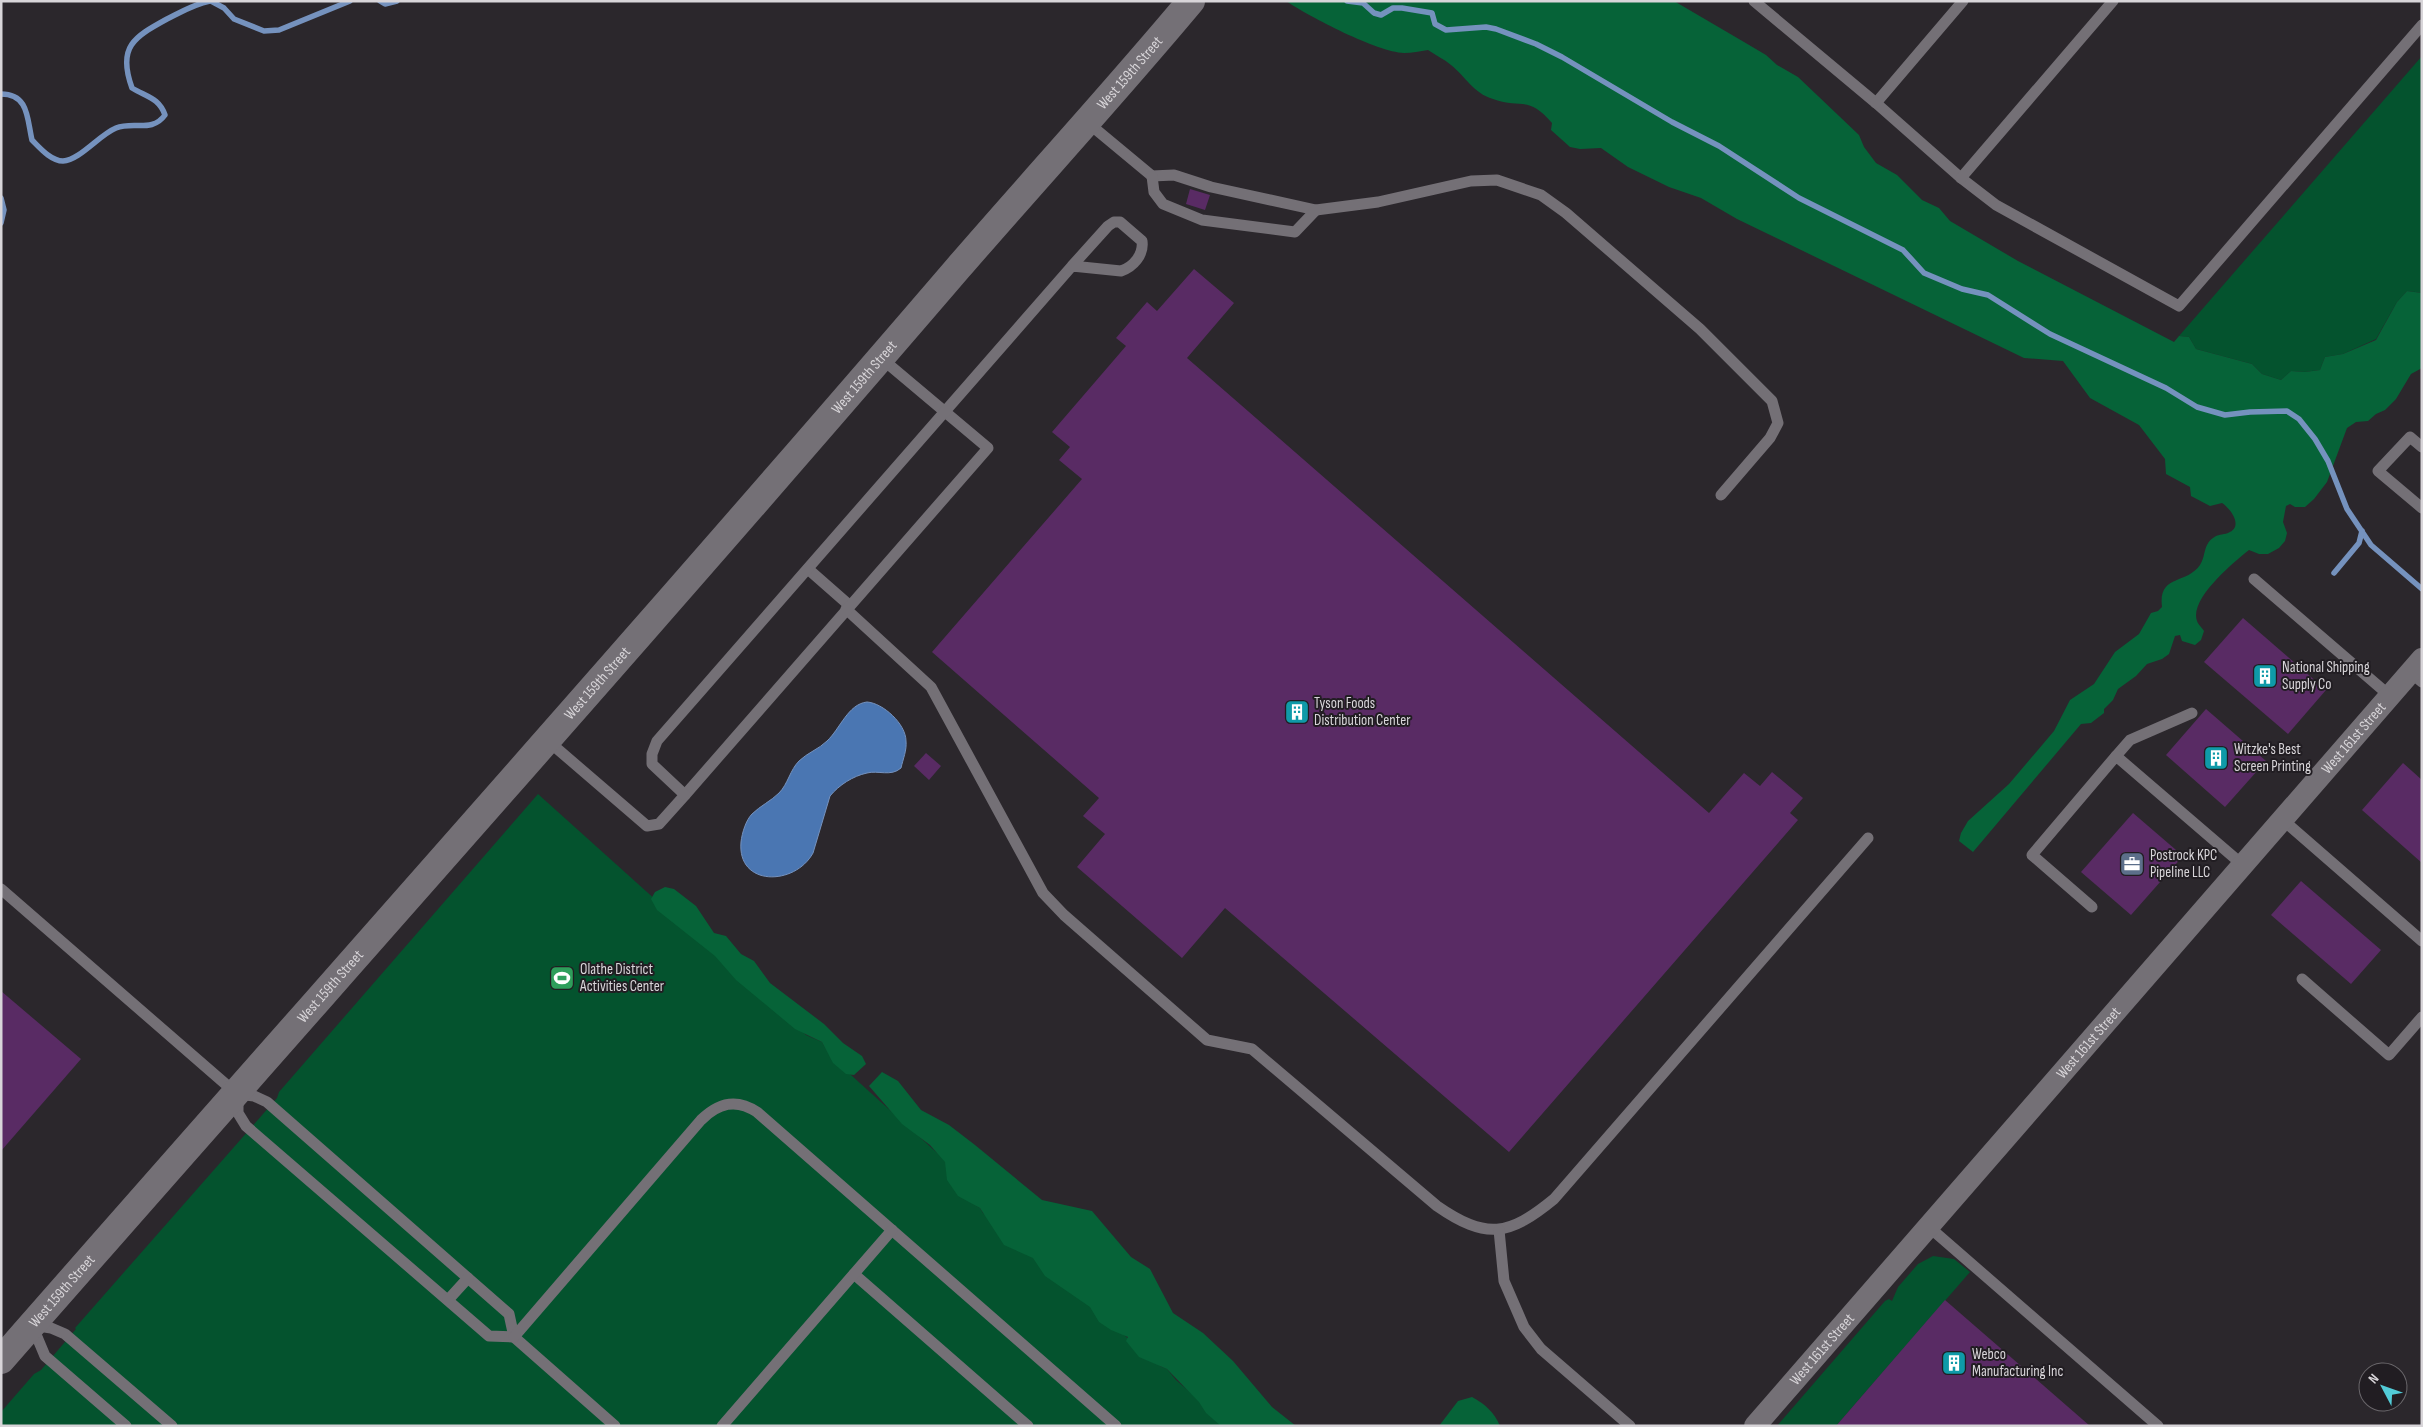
<svg xmlns="http://www.w3.org/2000/svg" width="2423" height="1427" viewBox="0 0 2423 1427" font-family="'Sofia Sans Condensed',sans-serif">
	<style>
		.green { fill: #04532e }
		.forest { fill: #066338 }
		.water { fill: #4a76b2; stroke: #7592be }
		.lines { fill: none; stroke-linecap: round; stroke-linejoin: round }
		.stream { stroke: #7592be; stroke-width: 5.5 }
		.building { fill: #592b64 }
		.lane { stroke: #747076; stroke-width: 11 }
		.street { stroke: #747076; stroke-width: 22 }
		.secondary { stroke: #747076; stroke-width: 28 }
		.labels { text-anchor: middle; dominant-baseline: central; stroke-width: 4; stroke-linejoin: round; paint-order: stroke }
		.street-label { font-size: 15px; fill: #d8d5d9; stroke: #211d22 }
		.poi-label { font-size: 15px; fill: #d8d5d9; stroke: #211d22; text-anchor: start }
	</style>
	<rect width="100%" height="100%" fill="#2b272c"/>
	<!-- green -->
	<g class="green">
		<path d="M2422 56V293L2407 291 2397 302 2376 339 2343 354 2325 357 2320 370 2305 372 2291 371 2281 380 2262 374 2252 364 2196 349 2189 337 2179 336Z"/>
		<path d="M538 794 806 1035 822 1042 830 1056 945 1160V1162L972 1203 980 1208 983 1213 1160 1366 1167 1369 1176 1380 1229 1426H1V1412L34 1374 41 1370 76 1329 75 1328 277 1098 279 1092Z"/>
		<path d="M1933 1256 1954 1259 1970 1272 1836 1426H1777L1885 1301 1889 1299 1892 1301 1898 1287 1918 1264Z"/>
	</g>
	<!-- forest -->
	<g class="forest">
		<path d="M1286 1H1674L1744 42 1766 55 1777 65 1798 77 1859 135 1864 147 1876 163 1897 175 1922 200 1939 208 1950 221 2018 261 2174 342 2179 336 2189 337 2196 349 2252 364 2262 374 2281 380 2291 371 2305 372 2320 370 2325 357 2343 354 2376 340 2397 302 2407 291 2422 293V368L2411 374 2396 399 2385 410 2376 414 2368 421 2356 422 2347 428 2327 482 2314 499 2305 507H2295L2290 504 2286 506 2283 522 2287 533 2285 541 2279 548 2268 554H2259L2249 550C2234 562 2189 599 2197 621 2198 624 2202 628 2204 631L2201 640 2195 645 2182 641 2180 635 2175 636 2169 654 2162 659 2147 664 2136 676 2118 689 2113 700 2104 709V713L2091 723 2081 724 1973 852 1959 841 1961 833 1968 821 2009 784 2054 731 2070 700 2094 684 2115 652 2139 634 2151 613 2158 611 2162 607C2158 574 2186 585 2200 565 2206 556 2203 545 2213 538 2218 534 2222 535 2228 533 2244 527 2231 509 2222 503L2210 506 2191 496 2190 487 2166 474 2165 459 2139 425 2090 398 2063 361 2024 358 1737 219 1701 198 1669 187 1628 167 1601 148 1580 149 1570 147 1551 130 1552 123C1528 95 1521 109 1493 99 1473 93 1466 77 1451 65 1444 59 1435 55 1428 50 1420 51 1412 53 1404 53 1377 52 1310 17 1286 1Z"/>
		<path d="M665 887 674 889 696 906 714 933 726 936 741 954 754 961 770 983 824 1024 843 1043 862 1056 866 1064 854 1075 846 1074 833 1063 822 1042 795 1029 736 980 715 956 657 910 651 899 655 892Z"/>
		<path d="M882 1072 898 1081 921 1110 949 1125 975 1145 1042 1200 1092 1211 1131 1257 1150 1269 1173 1313 1203 1333 1233 1361 1272 1407 1296 1426H1221L1206 1413 1199 1402 1167 1369 1139 1357 1126 1341 1128 1337 1111 1330 1099 1322 1090 1307 1045 1276 1033 1258 1004 1245 980 1208 958 1196 947 1180 945 1162 930 1145 902 1124 869 1086Z"/>
		<path d="M1472 1397C1485 1404 1494 1412 1500 1426H1439L1458 1401Z"/>
	</g>
	<!-- water -->
	<path class="water" d="M867 702C883 703 906 724 906 741 907 750 903 759 901 768 891 777 878 770 867 773 853 776 839 785 830 796L813 853C795 886 737 887 741 842 742 833 746 820 752 814 760 806 771 801 779 793 788 784 790 770 799 761 807 753 819 749 827 741 840 729 848 704 867 702Z"/>
	<g class="lines">
		<!-- stream -->
		<g class="stream">
			<path d="M211 1 224 8 234 19 264 31 279 30 350 1"/>
			<path d="M380 1 385 4 397 1"/>
			<path d="M1347 1 1363 3 1374 13 1381 15 1393 8H1402L1432 13 1435 24 1446 30 1486 27 1496 29 1536 44 1562 57 1672 122 1719 146 1799 198 1903 250 1924 273 1962 289 1988 295 2050 334 2166 388 2197 407 2225 415 2250 412 2287 411 2299 419 2315 439 2328 461 2347 509 2371 545 2422 589"/>
			<path d="M1 94C29 94 27 119 32 140 40 148 51 161 63 161 80 160 99 135 116 128 134 121 152 133 165 115 159 98 147 97 132 88 117 47 134 37 167 19 181 12 194 4 210 1"/>
			<path d="M1 198 4 210 1 223"/>
			<path d="M2334 573 2359 543 2362 531"/>
		</g>
	</g>
	<!-- building -->
	<g class="building">
		<path d="M1190 189 1210 195 1205 210 1186 204Z"/>
		<path d="M1194 269 1234 303 1187 358 1709 813 1744 773 1760 786 1772 772 1803 798 1790 813 1798 820 1509 1152 1225 908 1182 958 1077 867 1105 834 1083 816 1099 798 932 652 1082 479 1059 460 1070 447 1052 432 1126 346 1116 338 1147 302 1157 311Z"/>
		<path d="M2243 618 2326 690 2288 734 2204 662Z"/>
		<path d="M2206 709 2266 761 2225 807 2166 755Z"/>
		<path d="M926 753 941 766 929 780 914 766Z"/>
		<path d="M2403 763 2422 780V863L2362 810Z"/>
		<path d="M2133 813 2183 856 2131 915 2081 872Z"/>
		<path d="M2301 881 2381 950 2351 984 2271 915Z"/>
		<path d="M1 991 81 1059 1 1151Z"/>
		<path d="M1945 1300 2090 1426H1836Z"/>
	</g>
	<g class="lines">
		<!-- lane -->
		<g class="lane">
			<path d="M1754 1 1876 103 1961 178 1996 205 2179 306 2422 25"/>
			<path d="M1876 103 1963 1"/>
			<path d="M1087 122 1152 176 1174 175 1211 187 1316 210 1378 202 1471 181 1497 180 1541 195 1566 213 1700 329 1772 401 1778 423 1770 438 1721 495"/>
			<path d="M1152 176 1154 192 1163 204 1202 220 1295 232 1316 210"/>
			<path d="M1961 178 2113 1"/>
			<path d="M2422 447 2410 437 2378 471 2422 508"/>
			<path d="M808 569 849 605"/>
			<path d="M2254 579 2390 696"/>
			<path d="M846 609 931 687 1043 893 1064 915 1207 1040 1252 1049 1437 1206C1486 1240 1509 1236 1554 1199L1868 838"/>
			<path d="M2410 672 2422 682"/>
			<path d="M547 740 647 826 659 824 685 795 988 448 881 358"/>
			<path d="M2116 756 2130 740 2192 713"/>
			<path d="M685 795 652 764V754L657 741 1072 266 1121 271C1133 267 1144 255 1142 241L1120 222H1114L1108 226 1072 266"/>
			<path d="M2283 820 2422 941"/>
			<path d="M1 889 237 1094 254 1096 267 1102 509 1314 514 1337 615 1426"/>
			<path d="M2092 907 2032 855 2116 756 2244 866"/>
			<path d="M2302 979 2389 1055 2422 1017"/>
			<path d="M238 1096V1113L246 1126 489 1336 514 1337"/>
			<path d="M1929 1227 2158 1426"/>
			<path d="M1499 1230 1504 1281 1524 1327 1541 1349 1630 1426"/>
			<path d="M854 1274 1028 1426"/>
			<path d="M448 1300 468 1278"/>
			<path d="M514 1337 701 1120C718 1103 736 1098 757 1112L1116 1426"/>
			<path d="M126 1426 45 1356 32 1325 51 1328 65 1334 172 1426"/>
			<path d="M722 1426 892 1230"/>
		</g>
		<!-- street -->
		<path class="street" id="s1" d="M1755 1426 2422 659"/>
		<!-- secondary -->
		<path class="secondary" id="s2" d="M1 1360C320 996 643 635 958 268 1035 179 1115 92 1191 1"/>
	</g>
	<!-- icons -->
	<defs>
		<symbol id="building-square" viewBox="-11 -11 22 22"><rect x="-9" y="-9" width="18" height="18" rx="4" fill="#0f9aa8" stroke="#211d22"/><path d="M-4-6H4V6H1V3H-1V6H-4ZM-2.5-4.3h1.7v1.8h-1.7ZM.8-4.3h1.7v1.8H.8ZM-2.5-1h1.7V.8h-1.7ZM.8-1h1.7V.8H.8Z" fill="#fff"/></symbol>
		<symbol id="office-square" viewBox="-11 -11 22 22"><rect x="-9" y="-9" width="18" height="18" rx="4" fill="#5c6f8a" stroke="#211d22"/><path d="M-6-3h4V-5.5h4V-3h4V5H-6ZM-1-4.5V-3h2v-1.5ZM-6 0V1H6V0Z" fill="#fff"/></symbol>
		<symbol id="stadium-square" viewBox="-11 -11 22 22"><rect x="-9" y="-9" width="18" height="18" rx="4" fill="#2e9e5b" stroke="#211d22"/><path d="M0-5a6.5 5 0 1 0 0 10a6.5 5 0 1 0 0-10ZM-3.5-1.8h7v3.6h-7Z" fill="#fff"/></symbol>
	</defs>
	<g fill-rule="evenodd">
		<use href="#building-square" x="2251" y="662" width="28" height="28"/>
		<use href="#building-square" x="1283" y="698" width="28" height="28"/>
		<use href="#building-square" x="2202" y="744" width="28" height="28"/>
		<use href="#office-square" x="2118" y="850" width="28" height="28"/>
		<use href="#stadium-square" x="548" y="964" width="28" height="28"/>
		<use href="#building-square" x="1940" y="1349" width="28" height="28"/>
	</g>
	<g class="labels">
		<!-- street labels -->
		<g class="street-label">
			<text stroke="none"><textPath href="#s2" startOffset="1712">West 159th Street</textPath></text>
			<text stroke="none"><textPath href="#s2" startOffset="1308">West 159th Street</textPath></text>
			<text stroke="none"><textPath href="#s2" startOffset="902">West 159th Street</textPath></text>
			<text stroke="none"><textPath href="#s1" startOffset="912">West 161st Street</textPath></text>
			<text stroke="none"><textPath href="#s2" startOffset="498">West 159th Street</textPath></text>
			<text stroke="none"><textPath href="#s1" startOffset="508">West 161st Street</textPath></text>
			<text stroke="none"><textPath href="#s2" startOffset="92">West 159th Street</textPath></text>
			<text stroke="none"><textPath href="#s1" startOffset="102">West 161st Street</textPath></text>
		</g>
		<!-- poi labels -->
		<g class="poi-label">
			<text x="2282" y="667">National Shipping<tspan x="2282" dy="17">Supply Co</tspan></text>
			<text x="1314" y="703">Tyson Foods<tspan x="1314" dy="17">Distribution Center</tspan></text>
			<text x="2234" y="749">Witzke's Best<tspan x="2234" dy="17">Screen Printing</tspan></text>
			<text x="2150" y="855">Postrock KPC<tspan x="2150" dy="17">Pipeline LLC</tspan></text>
			<text x="580" y="969">Olathe District<tspan x="580" dy="17">Activities Center</tspan></text>
			<text x="1972" y="1354">Webco<tspan x="1972" dy="17">Manufacturing Inc</tspan></text>
		</g>
	</g>
	<!-- border -->
	<rect width="2423" height="1427" fill="none" stroke="#d8d5d9" stroke-width="5"/>
	<!-- north arrow -->
	<g transform="translate(2383 1387) rotate(311)"><circle r="24" fill="#211d22" stroke="#6a676b"/>
	<path d="M0-4L9 19L0 12L-9 19Z" fill="#52cbd7"/>
	<text y="-8" font-size="14" font-weight="bold" text-anchor="middle" fill="#d8d5d9">N</text>
	</g>
</svg>
